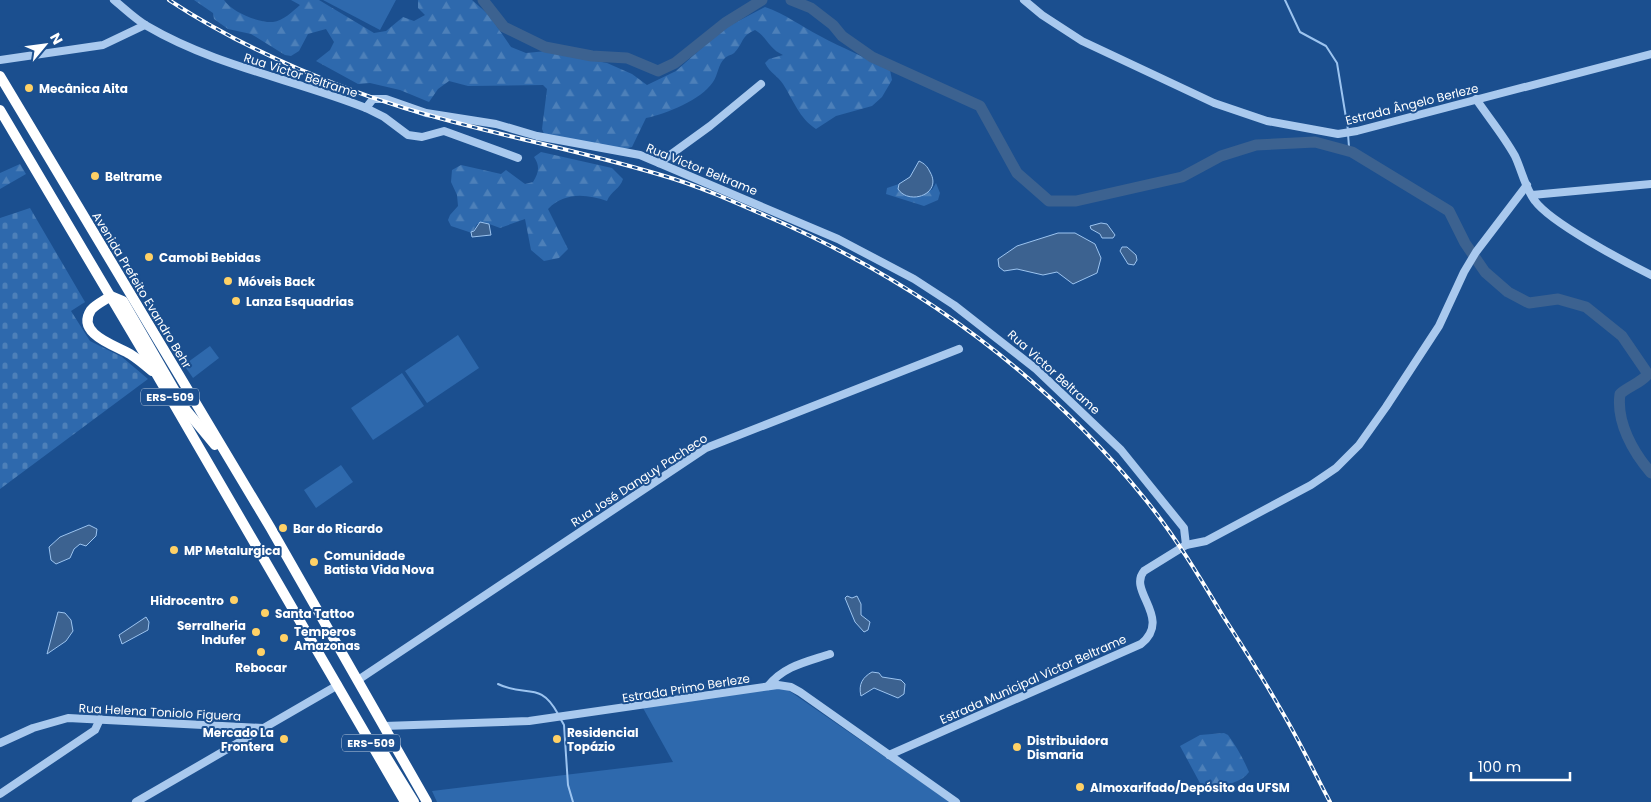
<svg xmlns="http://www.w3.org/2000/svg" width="1651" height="802" viewBox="0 0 1651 802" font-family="Poppins,sans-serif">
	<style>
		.green { fill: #2e69ad }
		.forest { fill: url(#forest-firs) }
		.cemetery { fill: url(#cemetery-stones) }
		.water { fill: #3c6290; stroke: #9cc4f0 }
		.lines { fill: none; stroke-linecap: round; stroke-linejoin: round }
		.stream { stroke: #9cc4f0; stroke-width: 2 }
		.river { stroke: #3c6290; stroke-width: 11 }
		.minor { stroke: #a9c9ee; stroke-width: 8 }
		.highway { stroke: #fff; stroke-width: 10 }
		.rail-casing { stroke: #fff; stroke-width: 4 }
		.rail { stroke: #1b4f8f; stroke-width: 2; stroke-dasharray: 5.5; stroke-linecap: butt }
		.poi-dot { fill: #ffd166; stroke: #1b4f8f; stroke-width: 2 }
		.labels { text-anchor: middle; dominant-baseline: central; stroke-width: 4; stroke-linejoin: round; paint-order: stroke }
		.shield { fill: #1b4f8f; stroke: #bbcadd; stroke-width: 1 }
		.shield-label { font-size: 11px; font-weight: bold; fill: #fff }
		.street-label { font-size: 12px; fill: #fff; stroke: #1b4f8f }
		.poi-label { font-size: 12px; font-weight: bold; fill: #fff; stroke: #1b4f8f; text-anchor: start }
	</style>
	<defs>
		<pattern id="forest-firs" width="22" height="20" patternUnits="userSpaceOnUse" patternTransform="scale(1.25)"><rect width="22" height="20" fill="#2e69ad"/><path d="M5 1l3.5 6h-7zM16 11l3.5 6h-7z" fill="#4d80b9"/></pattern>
		<pattern id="cemetery-stones" width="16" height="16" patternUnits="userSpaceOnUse" patternTransform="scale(1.25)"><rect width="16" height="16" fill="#2e69ad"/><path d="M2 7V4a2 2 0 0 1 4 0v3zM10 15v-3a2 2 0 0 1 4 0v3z" fill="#4d80b9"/></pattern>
	</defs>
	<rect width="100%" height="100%" fill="#1b4f8f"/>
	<!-- green -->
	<g class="green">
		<path d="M323 0H396L380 30Z"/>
		<path d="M458 335 479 368 427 403 405 371Z"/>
		<path d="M210 346 219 358 193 378 184 365Z"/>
		<path d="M402 373 424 406 373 440 351 408Z"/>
		<path d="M341 465 353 482 316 508 304 490Z"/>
		<path d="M775 688 788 690 950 802H437L432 791 673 762 643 708Z"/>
	</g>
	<!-- forest -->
	<g class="forest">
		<path d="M194 0H224C232 12 258 23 273 22 283 21 293 11 300 5L291 0H319L374 33 386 31 403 17 414 21 425 15 418 8V0H472L489 15 511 47 526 53 547 51 607 63 632 74 647 85 676 71 723 29 765 7C785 14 801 26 820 36 842 48 867 58 890 70L892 80 882 97 872 106 836 116 816 129C799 118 794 101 783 84 778 76 770 73 765 63L769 59 783 55C769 49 767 37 755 30 741 36 744 42 735 52 733 55 728 55 725 58 718 64 718 75 713 82 701 100 666 114 646 118L632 147 624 149 544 134 542 129 547 89 543 85 468 86 449 81 438 89 429 102 400 90 370 83 358 84 316 61 330 50 334 42 326 29 308 34 299 51 291 56 285 55 251 34 228 29 214 19 213 13Z"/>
		<path d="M541 152 612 168 623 179C620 189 611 191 607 201 586 194 565 192 548 209L568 249 559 258 544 261 531 250 525 219 500 228 484 222 477 224 472 233 451 226 448 220 450 215 458 206 457 195 451 182 452 170 461 165 501 174 506 170 525 184 533 182C539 172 540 166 534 157Z"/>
		<path d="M20 164 26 174 0 189V173Z"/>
		<path d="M936 183 940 193 938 200 924 206 886 194 887 188 899 184 898 189 932 190Z"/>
		<path d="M1224 733 1228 735C1236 746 1243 758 1249 772 1240 785 1215 788 1201 785L1180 746 1200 735Z"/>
	</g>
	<!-- cemetery -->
	<path class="cemetery" d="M30 208 85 302 71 311 90 341 122 357 148 379 0 489V218Z"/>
	<!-- water -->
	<g class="water">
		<path d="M919 161C925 164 927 166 930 172 943 194 909 206 898 189L899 184 910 177Z"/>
		<path d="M480 222 489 224 491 235 472 237 471 232 474 231Z"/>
		<path d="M1101 223 1107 224 1115 235 1113 238H1102L1100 234 1091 229 1090 226Z"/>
		<path d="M1058 233H1075L1095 244 1101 258 1097 273 1073 284 1057 272 1043 275 1017 269 1004 271 999 267 998 259 1017 246Z"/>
		<path d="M1122 247H1127L1136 255 1137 260 1134 265 1128 264 1120 251Z"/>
		<path d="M89 525 97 529 96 536 86 546 80 544 74 549 70 558 56 564 51 560 49 547 60 537Z"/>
		<path d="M847 596 852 598 857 596 861 604V615L870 622 868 630 864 632 855 622 845 598Z"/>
		<path d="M58 612 65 613 71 620 73 631 66 641 47 654Z"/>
		<path d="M146 617 149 622 148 630 122 644 119 635Z"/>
		<path d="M872 672 879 673 882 677 901 680 905 684 904 694 898 698 874 688 861 696C858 684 863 677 872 672Z"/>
	</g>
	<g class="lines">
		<!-- stream -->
		<g class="stream">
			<path d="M1285 0 1300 32 1326 46 1337 63 1348 130"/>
			<path d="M1348 134 1349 147 1352 152"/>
			<path d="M498 684C526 698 540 680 558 714"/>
			<path d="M560 718 564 725 568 785 573 802"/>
		</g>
		<!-- river -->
		<g class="river">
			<path d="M483 0 504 27 545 47 592 56 627 58 658 71 675 63 725 23 762 0"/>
			<path d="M791 0 811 8 833 25 842 36 872 57 980 106 1017 173 1049 201H1076L1182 177 1221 156 1256 145 1315 142 1352 152 1449 211 1465 243 1485 272 1508 292 1529 303 1558 299 1586 307 1622 336 1648 374C1641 383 1629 386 1620 394 1616 422 1633 452 1651 473"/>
		</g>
		<!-- minor -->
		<g class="minor">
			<path d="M114 0C125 9 135 19 147 26 215 66 293 79 366 108L384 117 408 135 422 137 444 131 518 158"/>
			<path d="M1024 0 1042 15 1082 41 1214 103 1267 121 1338 134 1357 131 1651 54"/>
			<path d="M0 60 103 45 145 25"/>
			<path d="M1476 99C1489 118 1504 136 1515 156 1522 171 1525 188 1535 201 1551 223 1625 262 1651 275"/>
			<path d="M366 108 373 99H386L426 113 496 124 537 136 640 155 838 239 914 279 954 305 1036 369 1121 450 1184 528 1186 545"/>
			<path d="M659 163 710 126 761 84"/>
			<path d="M1532 195 1651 184"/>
			<path d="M358 680 706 448 959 349"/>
			<path d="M768 686C784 666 806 662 830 654"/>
			<path d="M384 726 529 721 778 685 791 687 800 692 956 802"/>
			<path d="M0 743 33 728 68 718 263 728"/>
			<path d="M889 755 1141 644C1173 618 1127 591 1144 571L1186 545 1206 541 1311 485 1336 468 1359 445 1386 407 1439 326 1464 272 1476 252 1527 185"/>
			<path d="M0 794 95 730 100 719"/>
			<path d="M136 802 338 685"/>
		</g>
		<!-- highway -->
		<g class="highway">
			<path d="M0 76 270 527 427 802"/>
			<path d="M0 110 157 375 405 802"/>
			<path d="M152 371C145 365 138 359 130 354 117 346 75 334 91 310 95 305 105 300 111 296L123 301 186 410 215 445"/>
			<path d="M385 755 414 802"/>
		</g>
		<defs>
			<path id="rail" d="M169 0C246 51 349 94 439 118 512 138 588 153 661 175 696 185 730 200 764 215 914 279 1042 372 1145 499 1175 536 1199 576 1223 616 1243 647 1263 678 1281 710 1299 740 1314 772 1330 802"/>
		</defs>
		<!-- rail casing -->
		<use href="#rail" class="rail-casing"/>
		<!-- rail -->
		<use href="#rail" class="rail"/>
	</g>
	<!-- markers -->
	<g class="poi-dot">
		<circle cx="29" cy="88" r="5"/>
		<circle cx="95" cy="176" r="5"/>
		<circle cx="149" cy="257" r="5"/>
		<circle cx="228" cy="281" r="5"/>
		<circle cx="236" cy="301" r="5"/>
		<circle cx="283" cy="528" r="5"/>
		<circle cx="174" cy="550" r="5"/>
		<circle cx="314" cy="562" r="5"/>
		<circle cx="234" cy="600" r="5"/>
		<circle cx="265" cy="613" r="5"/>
		<circle cx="256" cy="632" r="5"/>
		<circle cx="284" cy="638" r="5"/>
		<circle cx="261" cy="652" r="5"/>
		<circle cx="284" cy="739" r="5"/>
		<circle cx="557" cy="739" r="5"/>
		<circle cx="1017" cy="747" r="5"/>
		<circle cx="1080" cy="787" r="5"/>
	</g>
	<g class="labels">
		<!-- shield labels -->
		<g class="shield">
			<rect x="141" y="388.5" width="58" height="17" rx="4"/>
			<rect x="342" y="734.5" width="58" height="17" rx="4"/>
		</g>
		<g class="shield-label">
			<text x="170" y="397">ERS-509</text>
			<text x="371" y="743">ERS-509</text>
		</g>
		<!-- street labels -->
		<g class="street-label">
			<text transform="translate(301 75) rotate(18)">Rua Victor Beltrame</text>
			<text transform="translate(1412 104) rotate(-14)">Estrada Ângelo Berleze</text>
			<text transform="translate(702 169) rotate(22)">Rua Victor Beltrame</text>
			<text transform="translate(142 290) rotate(59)">Avenida Prefeito Evandro Behr</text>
			<text transform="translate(1054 372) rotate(42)">Rua Victor Beltrame</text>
			<text transform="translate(639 480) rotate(-33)">Rua José Danguy Pacheco</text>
			<text transform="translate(1033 679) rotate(-24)">Estrada Municipal Victor Beltrame</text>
			<text transform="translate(686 688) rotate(-9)">Estrada Primo Berleze</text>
			<text transform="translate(160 712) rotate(3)">Rua Helena Toniolo Figuera</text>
		</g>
		<!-- poi labels -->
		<g class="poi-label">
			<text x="39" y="88">Mecânica Aita</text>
			<text x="105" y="176">Beltrame</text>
			<text x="159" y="257">Camobi Bebidas</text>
			<text x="238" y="281">Móveis Back</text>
			<text x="246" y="301">Lanza Esquadrias</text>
			<text x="293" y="528">Bar do Ricardo</text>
			<text x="184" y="550">MP Metalurgica</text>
			<text x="324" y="555">Comunidade<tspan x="324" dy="14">Batista Vida Nova</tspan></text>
			<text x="224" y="600" text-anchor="end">Hidrocentro</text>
			<text x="275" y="613">Santa Tattoo</text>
			<text x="246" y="625" text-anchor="end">Serralheria<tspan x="246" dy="14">Indufer</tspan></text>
			<text x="294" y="631">Temperos<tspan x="294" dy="14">Amazonas</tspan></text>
			<text x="261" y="667" text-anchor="middle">Rebocar</text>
			<text x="274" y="732" text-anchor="end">Mercado La<tspan x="274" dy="14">Frontera</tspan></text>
			<text x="567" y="732">Residencial<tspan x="567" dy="14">Topázio</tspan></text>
			<text x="1027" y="740">Distribuidora<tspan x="1027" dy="14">Dismaria</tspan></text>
			<text x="1090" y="787">Almoxarifado/Depósito da UFSM</text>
		</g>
	</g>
	<!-- north arrow -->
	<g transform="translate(45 45) rotate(61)" stroke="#1b4f8f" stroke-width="4" paint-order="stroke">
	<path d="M0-4L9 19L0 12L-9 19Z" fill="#ffffff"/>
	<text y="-8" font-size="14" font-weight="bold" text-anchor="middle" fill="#ffffff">N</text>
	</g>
	<!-- scale -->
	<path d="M1471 772v8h99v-8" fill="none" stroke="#ffffff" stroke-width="2.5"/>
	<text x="1478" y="772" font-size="15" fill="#ffffff" stroke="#1b4f8f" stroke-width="4" paint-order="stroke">100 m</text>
</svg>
